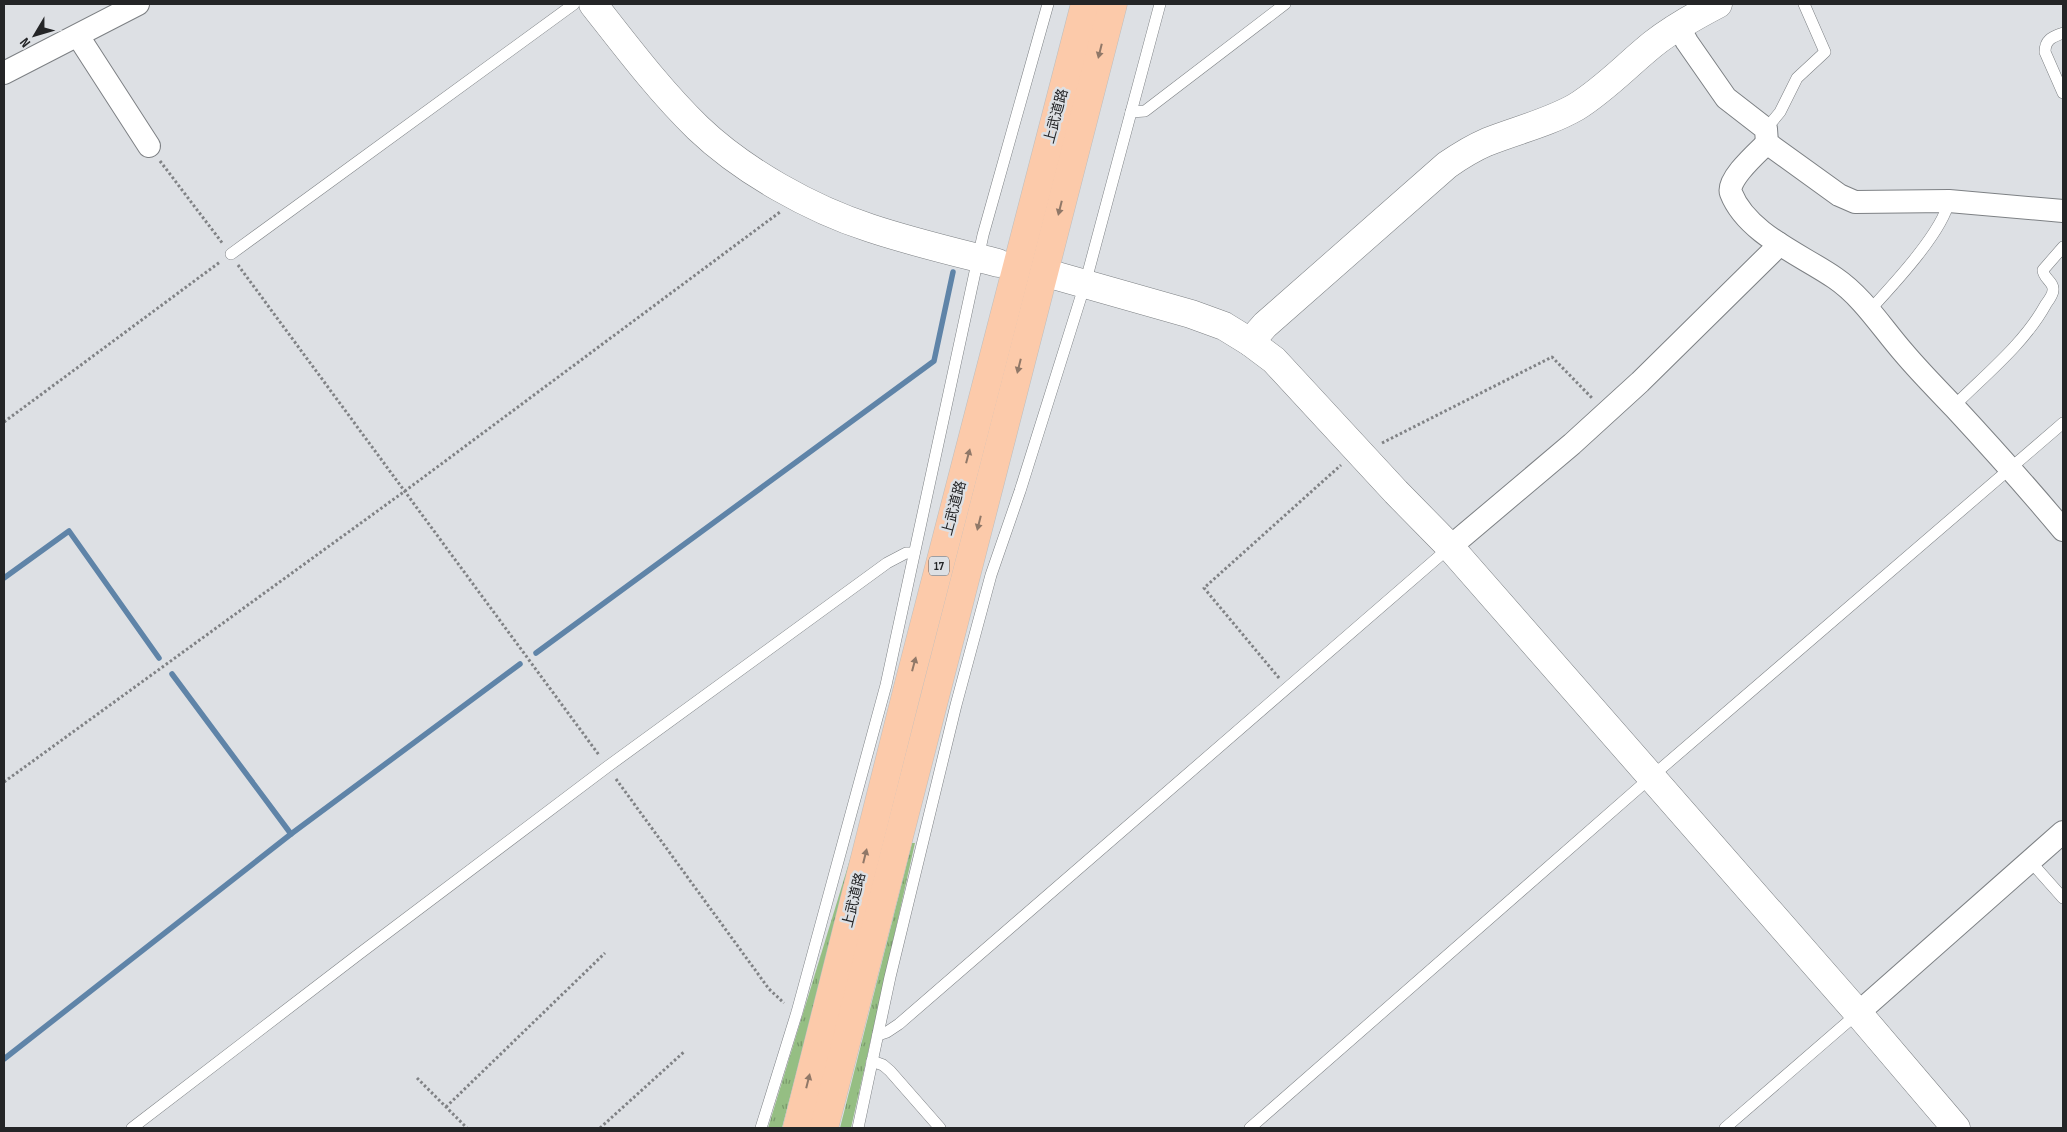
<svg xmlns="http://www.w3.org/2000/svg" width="2067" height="1132" viewBox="0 0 2067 1132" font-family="'Sofia Sans Condensed','Noto Sans JP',sans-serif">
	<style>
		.grass { fill: url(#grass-tufts) }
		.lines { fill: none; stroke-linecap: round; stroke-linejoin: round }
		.stream { stroke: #5f84a8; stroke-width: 5.5 }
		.service-casing { stroke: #7d8084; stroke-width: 12 }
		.minor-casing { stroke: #7d8084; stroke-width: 24 }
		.tertiary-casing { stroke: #7d8084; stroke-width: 29 }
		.trunk-casing { stroke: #bdbebe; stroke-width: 29 }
		.path { stroke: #808285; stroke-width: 3; stroke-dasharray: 2.5 2.5; stroke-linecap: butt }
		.service { stroke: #fff; stroke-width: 11 }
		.minor { stroke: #fff; stroke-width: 22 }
		.tertiary { stroke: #fff; stroke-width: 28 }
		.trunk { stroke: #fccaaa; stroke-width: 28 }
		.oneway { fill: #907868 }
		.labels { text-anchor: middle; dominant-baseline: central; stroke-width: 5; stroke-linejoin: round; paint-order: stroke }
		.shield { fill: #dde0e4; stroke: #5c5d60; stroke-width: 1 }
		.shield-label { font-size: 12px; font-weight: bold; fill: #242527 }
		.street-label { font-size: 14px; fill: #242527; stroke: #dde0e4 }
	</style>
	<defs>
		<pattern id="grass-tufts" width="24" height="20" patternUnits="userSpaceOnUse" patternTransform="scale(1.25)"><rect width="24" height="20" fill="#95be83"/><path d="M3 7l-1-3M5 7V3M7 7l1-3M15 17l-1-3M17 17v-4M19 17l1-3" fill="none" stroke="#799a6b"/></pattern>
	</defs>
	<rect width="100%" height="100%" fill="#dde0e4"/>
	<!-- grass -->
	<g class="grass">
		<path d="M866 807 782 1128H768Z"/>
		<path d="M912 843H915L851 1128H840Z"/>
	</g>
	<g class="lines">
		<!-- stream -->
		<g class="stream">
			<path d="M4 578 69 531 159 658"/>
			<path d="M536 653 934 361 953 272"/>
			<path d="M172 674 291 834"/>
			<path d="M4 1059 291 834 520 664"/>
		</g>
		<defs>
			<g id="service">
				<path d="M2063 33C2053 37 2045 39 2045 52L2063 93"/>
				<path d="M1131 112 1145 111 1285 4"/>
				<path d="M1766 129 1780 112 1797 78 1825 52 1804 4"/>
				<path d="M231 254 574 4"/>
				<path d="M1869 311C1892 286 1942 233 1949 201"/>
				<path d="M1954 406C1986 374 2024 344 2046 304 2049 300 2053 294 2053 290 2054 282 2043 278 2043 270L2063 247"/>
				<path d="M2030 861 2063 898"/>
				<path d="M878 1035 887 1032 899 1024 1450 547"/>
				<path d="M872 1061 883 1065 890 1071 940 1128"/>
				<path d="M132 1128 359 954 607 767 887 563 906 553H914"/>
				<path d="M761 1128 797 1012 886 685 983 235 1048 4"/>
				<path d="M858 1128 890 977 956 705 991 575 1020 491 1085 284 1160 4"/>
				<path d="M1250 1128 1650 778 2063 423"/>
				<path d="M1725 1128 1858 1013"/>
			</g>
			<g id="minor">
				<path d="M1678 26 1687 42 1726 98 1766 129 1767 143 1839 195 1855 202 1949 201 2063 211"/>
				<path d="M78 36 149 146"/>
				<path d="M4 73 138 4"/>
				<path d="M1767 143C1758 152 1726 180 1731 193 1747 234 1802 255 1835 278 1863 297 1882 328 1904 353 1920 372 1938 390 1955 408 1992 448 2028 488 2063 530"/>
				<path d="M1450 547 1572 444 1640 382 1773 251 1778 243"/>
				<path d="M1858 1013 2063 832"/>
			</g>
			<g id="tertiary">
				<path d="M593 4C626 46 659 90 698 128 743 171 811 209 870 228 912 242 955 252 998 263"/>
				<path d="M1057 276 1191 314 1224 326 1250 342 1274 360 1396 492 1450 547 1858 1013 1956 1128"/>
				<path d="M1250 342 1265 325 1447 165C1460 156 1473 148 1487 142 1517 130 1548 123 1576 107 1605 89 1627 65 1653 44 1673 28 1695 16 1718 4"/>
			</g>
			<g id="trunk">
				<path d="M797 1128 907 691 1085 4"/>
				<path d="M824 1128 1113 4"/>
			</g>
		</defs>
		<!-- service casing -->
		<use href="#service" class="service-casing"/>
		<!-- minor casing -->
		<use href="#minor" class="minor-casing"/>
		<!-- tertiary casing -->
		<use href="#tertiary" class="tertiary-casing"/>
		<!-- trunk casing -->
		<use href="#trunk" class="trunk-casing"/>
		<!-- path -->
		<g class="path">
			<path d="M160 161 223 244"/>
			<path d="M238 265 599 755"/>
			<path d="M4 422 220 262"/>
			<path d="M1382 443 1552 357 1592 398"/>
			<path d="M1279 678 1204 588 1341 465"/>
			<path d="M616 779 769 989 784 1003"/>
			<path d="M4 782 405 491 780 212"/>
			<path d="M417 1078 467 1128"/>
			<path d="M446 1107 605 953"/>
			<path d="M600 1128 685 1051"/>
		</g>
		<!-- service -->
		<use href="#service" class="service"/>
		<!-- minor -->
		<use href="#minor" class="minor"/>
		<!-- tertiary -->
		<use href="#tertiary" class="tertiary"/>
		<!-- trunk -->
		<use href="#trunk" class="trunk"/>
	</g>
	<!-- one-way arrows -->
	<defs><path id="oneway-solid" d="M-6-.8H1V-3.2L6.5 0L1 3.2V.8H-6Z" transform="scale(1.25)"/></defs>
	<g class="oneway">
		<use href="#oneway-solid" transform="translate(1100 51) rotate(104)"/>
		<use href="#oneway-solid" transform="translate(1060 208) rotate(104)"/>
		<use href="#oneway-solid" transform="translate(1019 366) rotate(104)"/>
		<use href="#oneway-solid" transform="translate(968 456) rotate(-75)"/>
		<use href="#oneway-solid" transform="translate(979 523) rotate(104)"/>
		<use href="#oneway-solid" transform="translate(914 664) rotate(-75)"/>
		<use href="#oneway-solid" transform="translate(865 856) rotate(-76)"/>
		<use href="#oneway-solid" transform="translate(808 1081) rotate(-76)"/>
	</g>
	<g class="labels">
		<!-- shield labels -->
		<rect class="shield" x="929" y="556.5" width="20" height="19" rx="4"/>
		<g class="shield-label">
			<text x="939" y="566">17</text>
		</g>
		<!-- street labels -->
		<g class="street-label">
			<text transform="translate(1056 116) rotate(-75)">上武道路</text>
			<text transform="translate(954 508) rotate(-75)">上武道路</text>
			<text transform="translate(854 900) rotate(-76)">上武道路</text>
		</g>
	</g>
	<!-- border -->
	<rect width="2067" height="1132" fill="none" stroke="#242527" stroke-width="10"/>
	<!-- north arrow -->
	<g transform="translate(35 35) rotate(232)" stroke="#dde0e4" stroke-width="4" paint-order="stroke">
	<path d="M0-4L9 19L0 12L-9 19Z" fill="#242527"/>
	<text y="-8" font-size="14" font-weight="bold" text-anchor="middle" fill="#242527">N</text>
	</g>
</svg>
